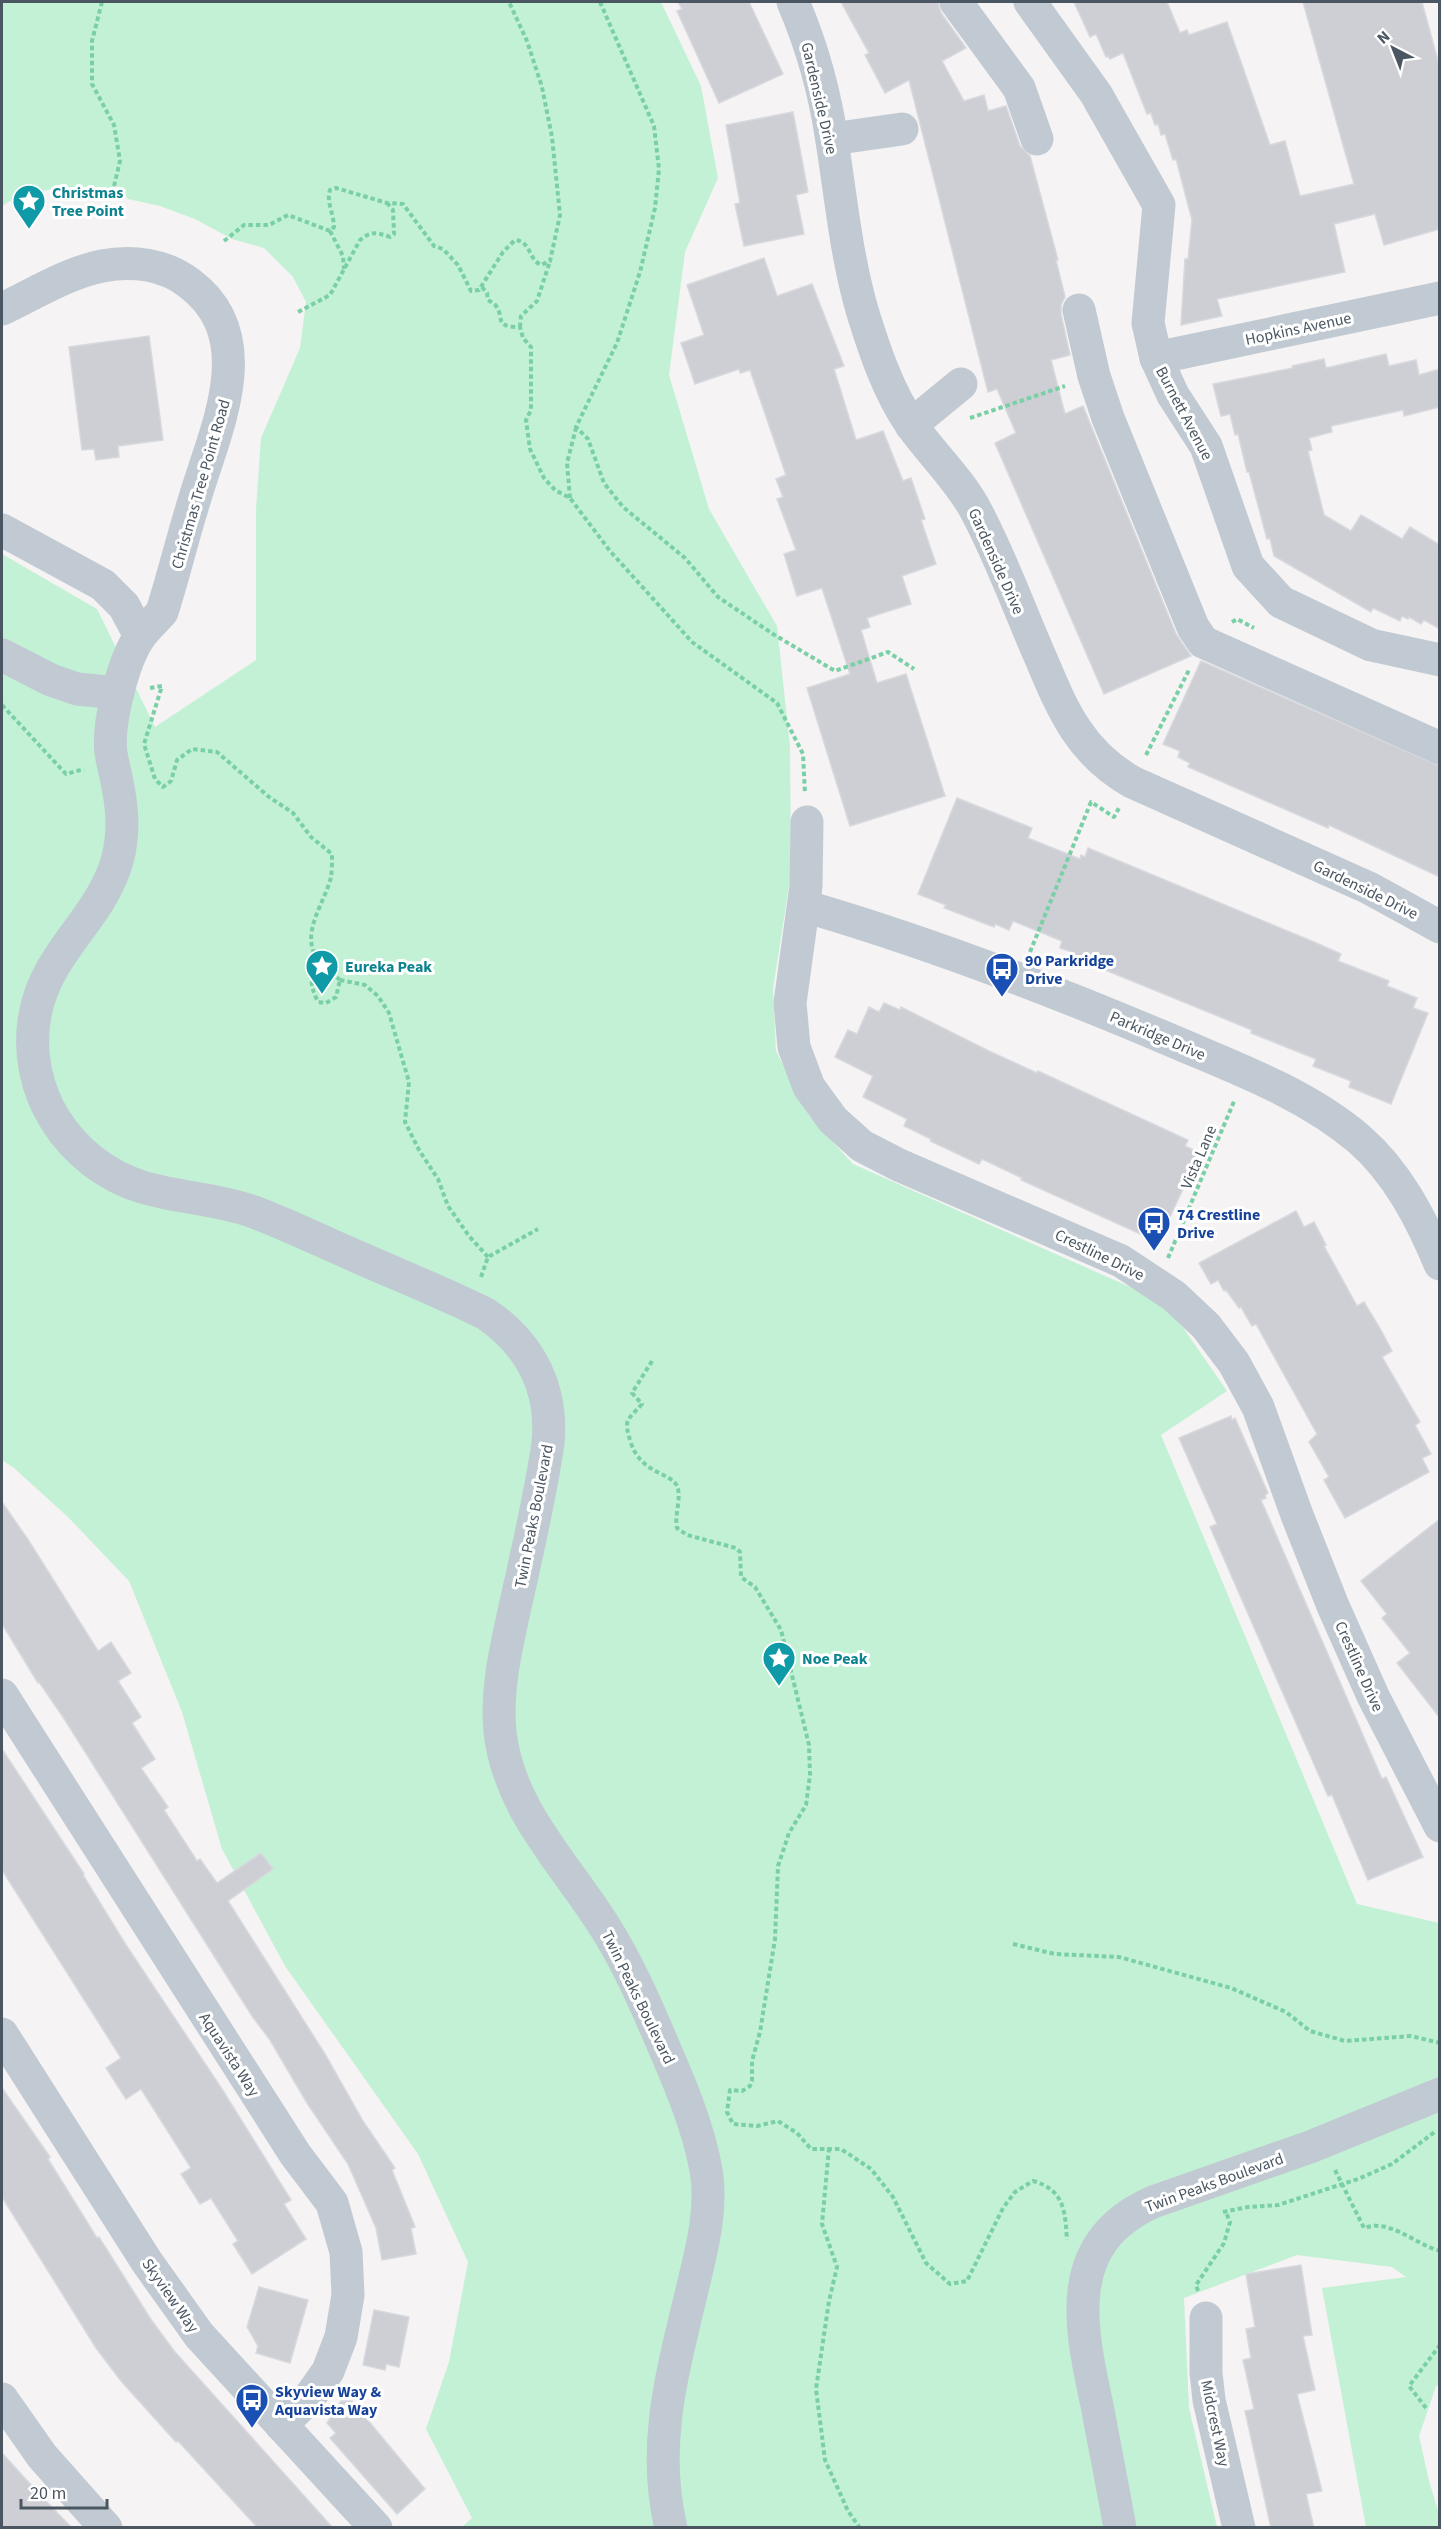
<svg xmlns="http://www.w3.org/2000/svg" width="1441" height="2529" font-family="'Source Sans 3',sans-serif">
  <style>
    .green { fill: #c3f1d5 }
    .building { fill: #cdcfd5; stroke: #d7d9de; stroke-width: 1.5 }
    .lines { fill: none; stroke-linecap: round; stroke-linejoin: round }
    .path { stroke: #7ad0a6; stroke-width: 4; stroke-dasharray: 4.5 3; stroke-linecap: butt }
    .minor { stroke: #c1cad2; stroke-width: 33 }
    .labels { text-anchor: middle; stroke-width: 6; stroke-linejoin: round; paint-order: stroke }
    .street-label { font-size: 16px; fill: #4a5661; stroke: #fff }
    .culture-label { font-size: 16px; font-weight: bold; fill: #0d838f; stroke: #fff; text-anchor: start }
    .transit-label { font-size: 16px; font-weight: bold; fill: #164399; stroke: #fff; text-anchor: start }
  </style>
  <rect width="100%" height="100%" fill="#f5f3f3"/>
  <path class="green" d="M2 2H661L701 86 718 178 685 252 669 375 709 509 777 626 790 747 791 873 773 989 776 1051 809 1116 853 1164 1166 1303 1227 1391 1161 1435 1357 1904 1439 1923 1440 2383 1436 2386 1419 2436 1429 2481 1439 2514V2527H1366L1322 2288 1406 2277 1392 2267 1297 2255 1184 2298 1189 2408 1217 2527H462L472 2518 426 2429 449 2362 468 2262 418 2154 285 1966 222 1849 182 1712 129 1581 69 1518 14 1468 2 1460V554L97 609 155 727 256 660V509L261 438 300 348 306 302 293 277 264 248 232 239 195 219 160 206 128 199 116 185 104 198C93 196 82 191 71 190 48 187 20 194 2 206Z"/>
  <g class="building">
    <path d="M678 2H749L783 74 719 103 677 11 682 9Z"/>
    <path d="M841 2H938L941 13 966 48 942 61 964 101 984 95 988 111 1006 106 1020 146 1030 156 1058 260H1056L1065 297 1061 305V314L1070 355 1051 360 1065 414 1083 406 1176 634 1191 656 1104 694 995 443 1016 433 997 389 988 392 909 80 885 93 865 55 869 53Z"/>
    <path d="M1074 2H1167L1180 33 1187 30 1189 35 1227 22 1270 145 1285 141 1300 196 1354 184 1303 2H1422L1440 68V229L1384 245 1375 214 1334 224 1345 272 1217 299 1222 316 1181 325 1185 259H1188L1192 220 1176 159 1173 160 1165 134 1161 135 1158 124 1155 125 1151 113 1147 114 1123 53 1110 59 1108 56 1106 57 1096 34 1090 37Z"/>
    <path d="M793 112 808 192 796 195 804 234 744 246 735 204 740 203 726 125Z"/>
    <path d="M764 258 777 296 812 284 844 366 834 369 856 440 883 431 903 481 911 478 925 519 921 520 936 564 902 576 911 604 867 618 870 627 861 630 877 683 906 674 945 796 850 826 807 688 850 674 822 588 797 596 784 554 796 550 777 499 783 497 776 479 786 475 750 370 740 373 739 369 695 384 681 343 704 335 687 285Z"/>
    <path d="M149 336 163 440 118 446 119 457 96 460 94 449 82 450 69 347Z"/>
    <path d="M1386 354 1389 366 1416 360 1419 375 1440 369V407L1404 416 1403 410 1331 426 1332 432 1309 438 1312 450 1308 451 1324 515 1351 531 1361 515 1402 539 1410 527 1440 545V629L1424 620 1421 624 1409 617 1408 619 1402 616 1400 621 1373 608 1371 612 1274 556 1270 538 1267 539 1249 472H1247L1238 434 1235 435 1230 414 1221 416 1213 384 1293 368 1292 366 1324 359 1326 368Z"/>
    <path d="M1201 661 1440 766V877L1329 825 1328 828 1188 767 1190 763 1178 757 1180 751 1163 744Z"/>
    <path d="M957 798 1032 828 1028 838 1080 859 1081 855 1085 857 1088 848 1314 942 1341 954 1338 961 1389 981 1387 986 1417 998 1413 1008 1428 1013 1391 1104 1349 1087 1351 1081 1313 1066 1316 1059 1251 1033 1252 1030 1071 956 1072 952 1060 948 1062 941 1013 921 1009 930 995 924 994 927 944 908 946 905 918 894Z"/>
    <path d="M884 1003 900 1010 901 1007 989 1051 1037 1073 1038 1071 1188 1140 1185 1146 1200 1153 1158 1242 1021 1180 1022 1178 982 1159 979 1164 930 1141 931 1139 904 1126 907 1119 863 1097 873 1076 835 1057 848 1030 857 1034 869 1007 879 1012Z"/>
    <path d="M1296 1211 1304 1227 1314 1222 1326 1245 1324 1246 1357 1306 1364 1302 1381 1330 1392 1351 1382 1357 1420 1422 1415 1425 1431 1454 1422 1458 1429 1472 1345 1518 1324 1480 1329 1477 1309 1442 1317 1434 1256 1324 1252 1326 1241 1307 1239 1308 1226 1290 1224 1291 1218 1280 1211 1284 1199 1263Z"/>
    <path d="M1231 1416 1232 1420 1235 1418 1268 1493 1265 1495 1266 1498 1261 1500 1382 1779 1386 1777 1423 1857 1368 1880 1332 1795 1328 1796 1210 1527 1217 1524 1179 1438Z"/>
    <path d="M2 1502 29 1541 98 1651 111 1642 131 1673 118 1681 141 1717 132 1723 155 1759 141 1768 168 1807 164 1810 197 1861 200 1859 217 1883 261 1853 273 1869 228 1901 325 2054 363 2121 395 2168 392 2170 415 2227 411 2228 416 2254 382 2260 376 2228 348 2164 307 2103 270 2040 252 2016 63 1717 39 1682 38 1683 2 1624Z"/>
    <path d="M1440 1519V1718L1397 1663 1410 1653 1382 1618 1387 1614 1361 1581Z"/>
    <path d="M2 1749 84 1874 83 1875 126 1945 222 2089 291 2200 284 2204 306 2239 252 2274 233 2244 238 2241 211 2198 200 2204 181 2174 191 2168 141 2089 126 2099 106 2068 121 2058 2 1870Z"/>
    <path d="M2 2088 50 2157 48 2159 97 2238 99 2237 152 2321 175 2352 333 2528H258L178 2441 176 2442 121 2381 96 2348 2 2197Z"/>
    <path d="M1301 2265 1312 2335 1303 2336 1315 2390 1297 2394 1322 2491 1306 2494 1314 2528H1271L1245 2411 1254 2409 1243 2360 1251 2358 1246 2329 1255 2327 1246 2274Z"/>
    <path d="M259 2287 308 2300 290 2363 256 2353 258 2346 247 2327Z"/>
    <path d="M374 2310 409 2317 399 2367 386 2364 385 2370 363 2365Z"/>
    <path d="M341 2401H352L425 2489 397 2514 330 2438 336 2433 327 2423Z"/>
    <path d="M2 2453 43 2498 72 2528H2Z"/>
  </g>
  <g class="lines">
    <g class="path">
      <path d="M102 2 92 41V84L114 125 120 161 110 203"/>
      <path d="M600 2 654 126 659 169 655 208 640 272 617 343 576 427 588 439 604 483 623 507 685 558 718 597 773 634 835 671 888 652 914 669"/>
      <path d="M330 231 343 256 344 269"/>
      <path d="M224 241 244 225H269L288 215 330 231 334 227C334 215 326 201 330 190L336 188 387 203 403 204 434 246 443 249 458 265 471 291 479 290 503 252 515 240C531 241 528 259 541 265L550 261 560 215 552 137 542 87 527 41 509 2"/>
      <path d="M482 287 487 293 488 300C491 302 494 303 496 306 505 318 493 327 520 327L523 338 531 347V410L526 420 530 449 544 478 555 490 570 498 610 551 692 642 777 703 803 754 805 794"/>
      <path d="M298 312 330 295 360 240C371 231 376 232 390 237L394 234 393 210 388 204"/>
      <path d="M520 327 521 316 537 301 550 261"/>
      <path d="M970 418 1065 386"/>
      <path d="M570 498 567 463 576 428"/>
      <path d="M1232 622 1237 619 1254 628"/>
      <path d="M150 688 162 686 144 744 155 779 163 787 171 781 177 760 192 749 217 752 269 797 293 813 311 837 332 854C332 861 332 870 331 877 325 903 298 935 319 961 325 968 333 974 340 980"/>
      <path d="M2 705 66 774 84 769"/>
      <path d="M1146 755 1190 668"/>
      <path d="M1030 952 1091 802 1114 817 1119 808"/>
      <path d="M318 960C309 977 310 985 318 1002L326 1003 336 997 340 980"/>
      <path d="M340 980 365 985 378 996 389 1013 409 1082 405 1122 419 1150 438 1179 448 1206 469 1236 488 1257"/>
      <path d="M1168 1258 1235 1099"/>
      <path d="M481 1277 488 1257 538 1229"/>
      <path d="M652 1361 632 1393 642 1404C627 1421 623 1419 631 1443 641 1474 672 1473 677 1486 682 1498 674 1515 677 1528L687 1535 736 1548 740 1552 741 1577 755 1587 781 1630 809 1745 810 1775 806 1805 789 1833 778 1866 775 1939 760 2032 752 2061V2081L750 2086 742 2091 730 2090 727 2112 733 2124 757 2126 778 2121 797 2133 811 2149H841L871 2169 893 2197 926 2263 950 2284 967 2281 1003 2208 1015 2192 1033 2181C1065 2190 1065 2212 1067 2240"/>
      <path d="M1013 1944 1055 1954 1119 1957 1231 1988 1286 2012 1310 2031 1345 2041 1411 2036 1440 2043"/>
      <path d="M829 2148 822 2224 837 2267 829 2301 816 2389 825 2460 848 2511 860 2528"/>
      <path d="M1335 2170 1364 2228C1390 2218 1416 2245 1440 2251"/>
      <path d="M1223 2212 1248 2207 1278 2205 1358 2179 1392 2164 1436 2131"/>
      <path d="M1198 2291 1196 2285 1224 2243 1230 2222 1225 2210"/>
      <path d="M1426 2408 1409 2386 1440 2345"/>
    </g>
    <g class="minor">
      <path d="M793 2C812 46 825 93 832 141 841 198 846 254 862 310 874 349 888 392 912 426 932 454 958 478 975 509 1000 555 1018 606 1039 654 1062 708 1078 751 1132 782L1369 888 1440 927"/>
      <path d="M956 2 1019 88 1037 139"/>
      <path d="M1030 2 1096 94 1159 205 1148 323 1156 358 1173 395 1206 446 1248 566 1281 602 1371 645 1440 660"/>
      <path d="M832 139 902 129"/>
      <path d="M2 309C34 294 67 273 102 266 132 260 164 264 189 283 262 337 215 430 195 498 183 536 174 574 162 612 155 620 147 627 141 635 123 659 105 730 112 759 120 793 127 826 117 861 100 920 46 952 35 1015 21 1091 69 1164 142 1187 179 1198 218 1199 254 1212 289 1225 323 1242 358 1257 401 1276 444 1293 486 1314 531 1345 553 1389 548 1443 540 1498 527 1553 515 1607 506 1648 496 1689 500 1732 509 1812 568 1866 608 1932 629 1966 645 2003 661 2040 679 2082 698 2125 706 2170 713 2210 701 2252 692 2290 673 2371 651 2444 671 2528"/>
      <path d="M1079 310 1094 376 1108 418 1193 627 1203 642 1440 748"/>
      <path d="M1156 358 1440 298"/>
      <path d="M911 425 961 384"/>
      <path d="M2 530 103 585 124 606 140 636"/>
      <path d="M2 655 51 680 77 689 118 693"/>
      <path d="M807 822 806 886 790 1003 794 1047 809 1087 833 1120 862 1146 899 1165 1121 1261 1174 1296 1206 1326 1234 1363 1258 1407 1297 1515 1333 1606 1373 1696 1440 1826"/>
      <path d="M804 906C931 943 1053 990 1175 1042 1238 1069 1306 1094 1359 1139 1397 1172 1421 1218 1440 1264"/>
      <path d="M2 1695 295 2154 332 2203 346 2252 348 2295 341 2337 328 2371 309 2398 281 2425"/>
      <path d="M2 2034 147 2262 199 2335 376 2528"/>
      <path d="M1206 2318V2373L1209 2400 1239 2528"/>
      <path d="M2 2399 42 2456 106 2528"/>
      <path d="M1120 2528C1113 2488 1105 2449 1098 2410 1081 2330 1059 2244 1153 2202L1310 2147 1440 2094"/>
    </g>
  </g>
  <defs>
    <g id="sight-pin" transform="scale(1.725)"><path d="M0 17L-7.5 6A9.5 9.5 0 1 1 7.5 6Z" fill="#0f9aa8" stroke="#fff"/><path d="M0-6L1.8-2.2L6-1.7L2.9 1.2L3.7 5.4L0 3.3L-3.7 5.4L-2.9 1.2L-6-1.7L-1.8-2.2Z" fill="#fff"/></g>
    <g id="bus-pin" transform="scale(1.725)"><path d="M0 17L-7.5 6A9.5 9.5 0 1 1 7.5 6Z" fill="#1a4fb4" stroke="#fff"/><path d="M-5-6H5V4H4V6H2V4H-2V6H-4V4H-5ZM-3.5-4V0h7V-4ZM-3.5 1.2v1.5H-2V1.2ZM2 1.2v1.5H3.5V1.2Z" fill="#fff"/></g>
  </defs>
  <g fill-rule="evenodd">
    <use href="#sight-pin" x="29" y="201"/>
    <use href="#sight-pin" x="322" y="966"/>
    <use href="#bus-pin" x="1002" y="969"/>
    <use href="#bus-pin" x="1154" y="1223"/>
    <use href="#sight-pin" x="779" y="1658"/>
    <use href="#bus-pin" x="252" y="2400"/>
  </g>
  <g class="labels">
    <g class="street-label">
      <text transform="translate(820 98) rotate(77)" y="6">Gardenside Drive</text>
      <text transform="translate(1298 328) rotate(-12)" y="6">Hopkins Avenue</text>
      <text transform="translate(1185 413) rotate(62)" y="6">Burnett Avenue</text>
      <text transform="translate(200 484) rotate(-74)" y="6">Christmas Tree Point Road</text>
      <text transform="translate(997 561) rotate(66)" y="6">Gardenside Drive</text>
      <text transform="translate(1366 889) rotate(26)" y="6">Gardenside Drive</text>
      <text transform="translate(1158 1035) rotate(23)" y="6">Parkridge Drive</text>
      <text transform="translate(1198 1157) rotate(-67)" y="6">Vista Lane</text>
      <text transform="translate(1100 1254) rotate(26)" y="6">Crestline Drive</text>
      <text transform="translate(533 1516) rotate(-79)" y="6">Twin Peaks Boulevard</text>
      <text transform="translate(1360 1666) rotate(66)" y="6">Crestline Drive</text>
      <text transform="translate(639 1997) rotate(64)" y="6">Twin Peaks Boulevard</text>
      <text transform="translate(230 2054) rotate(57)" y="6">Aquavista Way</text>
      <text transform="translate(1214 2182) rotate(-20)" y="6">Twin Peaks Boulevard</text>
      <text transform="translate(171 2295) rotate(55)" y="6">Skyview Way</text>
      <text transform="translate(1216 2423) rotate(78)" y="6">Midcrest Way</text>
    </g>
    <g class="culture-label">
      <text x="52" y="198">Christmas<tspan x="52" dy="18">Tree Point</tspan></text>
      <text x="345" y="972">Eureka Peak</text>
      <text x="802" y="1664">Noe Peak</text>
    </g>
    <g class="transit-label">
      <text x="1025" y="966">90 Parkridge<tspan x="1025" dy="18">Drive</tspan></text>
      <text x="1177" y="1220">74 Crestline<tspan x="1177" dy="18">Drive</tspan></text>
      <text x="275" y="2397">Skyview Way &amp;<tspan x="275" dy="18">Aquavista Way</tspan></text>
    </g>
  </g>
  <rect width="1441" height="2529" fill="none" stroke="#4a5661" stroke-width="6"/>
  <g transform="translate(1393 48) rotate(318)" stroke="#ffffff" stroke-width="4.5" paint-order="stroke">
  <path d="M0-4.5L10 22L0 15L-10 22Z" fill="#4a5661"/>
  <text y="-9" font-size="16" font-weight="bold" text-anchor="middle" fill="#4a5661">N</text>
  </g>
  <path d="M21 2499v9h86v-9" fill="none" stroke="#4a5661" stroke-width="3"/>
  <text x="30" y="2499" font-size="18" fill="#4a5661" stroke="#ffffff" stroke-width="4.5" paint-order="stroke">20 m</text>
</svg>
